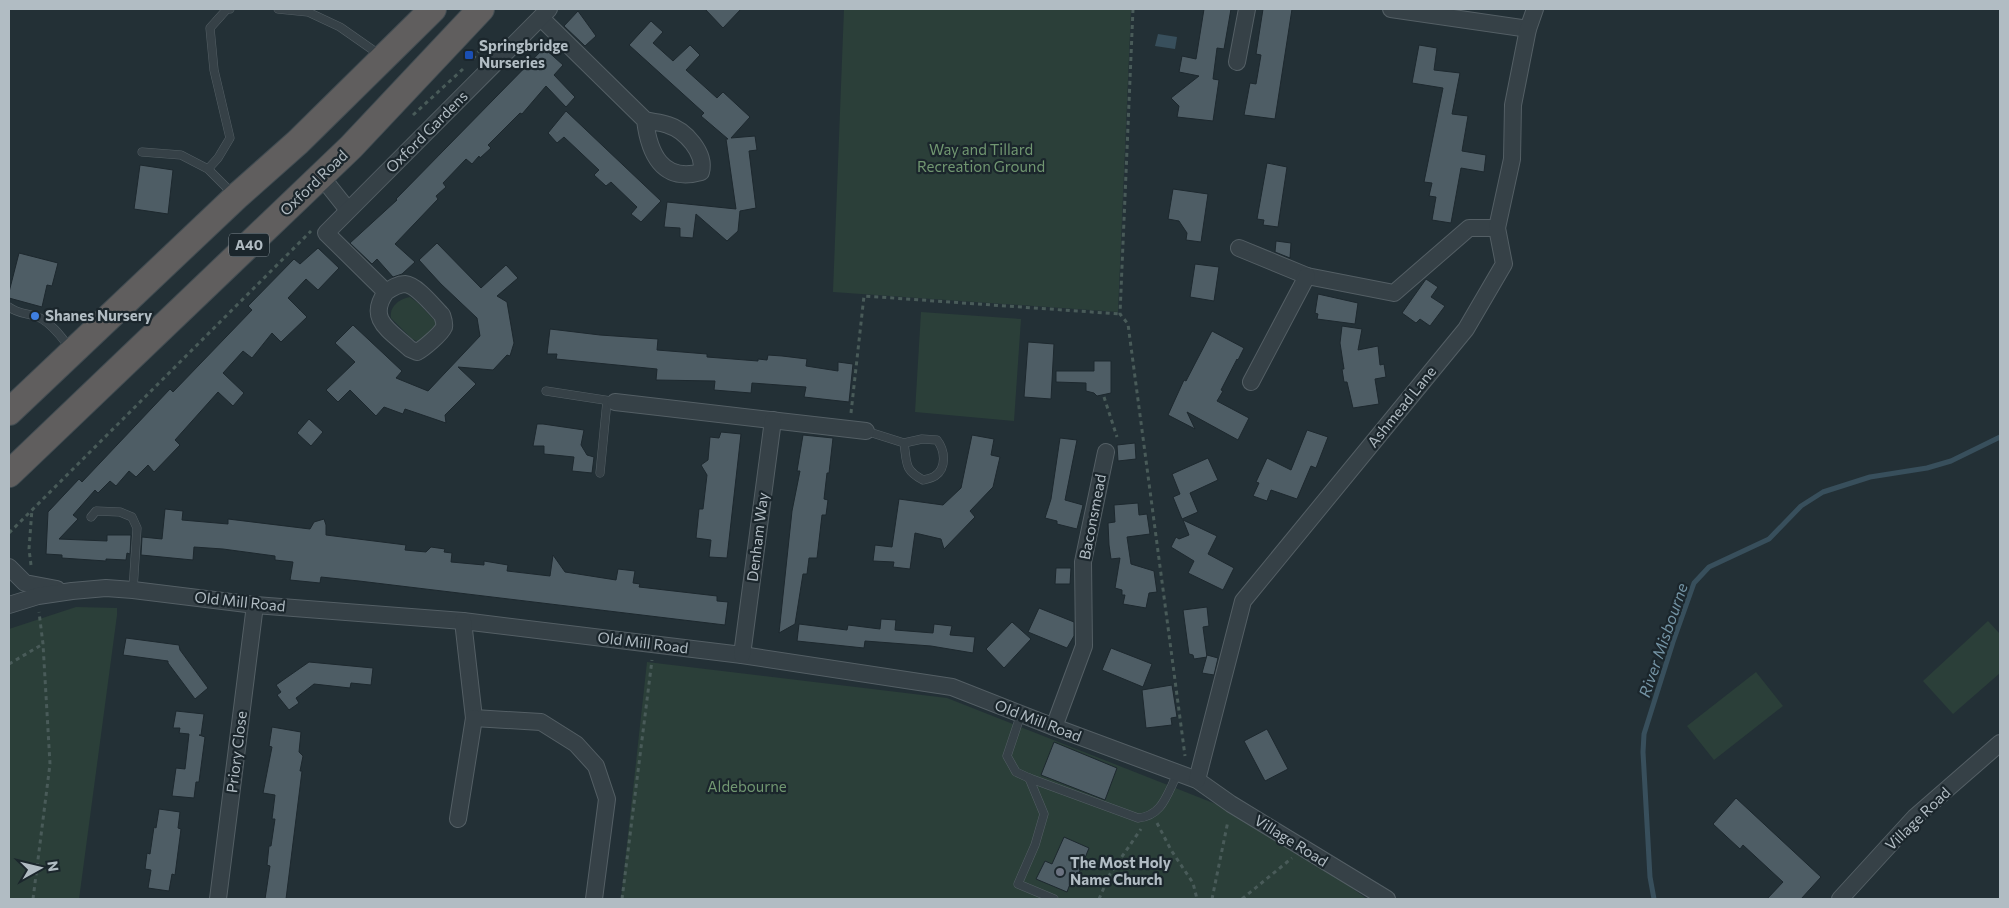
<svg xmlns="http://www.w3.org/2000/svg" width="2009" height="908" font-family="Commissioner,sans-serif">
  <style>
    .green { fill: #2b3f39 }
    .water { fill: #384f5c }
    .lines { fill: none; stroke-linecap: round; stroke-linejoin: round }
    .stream { stroke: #384f5c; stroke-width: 5 }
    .building { fill: #4e5d65; stroke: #1d282e }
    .service-casing { stroke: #545f65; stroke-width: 9 }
    .minor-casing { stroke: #545f65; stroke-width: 18 }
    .trunk-casing { stroke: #414c52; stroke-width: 28 }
    .path { stroke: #495b59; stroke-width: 3; stroke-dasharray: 4 4; stroke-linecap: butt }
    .service { stroke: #364147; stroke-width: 8 }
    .minor { stroke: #364147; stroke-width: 16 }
    .trunk { stroke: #605e5e; stroke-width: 26 }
    .transit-dot { fill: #1a4fb4; stroke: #1b262c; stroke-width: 2 }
    .shop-dot { fill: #3f7fe0; stroke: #1b262c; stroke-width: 2 }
    .worship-dot { fill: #6b7280; stroke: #1b262c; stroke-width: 2 }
    .labels { text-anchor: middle; stroke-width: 4.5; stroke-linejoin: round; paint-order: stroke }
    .shield { fill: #1b262c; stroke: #848f96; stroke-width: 1 }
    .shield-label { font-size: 14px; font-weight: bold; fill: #b1bcc3 }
    .poi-label { font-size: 15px; font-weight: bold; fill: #b1bcc3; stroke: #1b262c; text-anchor: start }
    .street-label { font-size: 15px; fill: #b1bcc3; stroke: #1b262c }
    .park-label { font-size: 15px; fill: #719771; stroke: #1b262c }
    .water-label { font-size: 16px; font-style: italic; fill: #7494a5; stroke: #1b262c }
  </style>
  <rect width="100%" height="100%" fill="#233036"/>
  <g class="green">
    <path d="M844 9H1131L1118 312 833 292Z"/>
    <path d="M410 297 418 303 436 322V328L419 342 412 339 391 318C389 307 399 299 410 297Z"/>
    <path d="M921 312 1021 319 1014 421 915 412Z"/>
    <path d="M76 607 117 608V615L79 899H9V629Z"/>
    <path d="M1988 621 2000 634V673L1953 714 1923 681Z"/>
    <path d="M647 662 947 698 1259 821 1367 899H621Z"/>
    <path d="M1756 672 1783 706 1714 760 1687 726Z"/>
  </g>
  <path class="water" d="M1158 34 1177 37 1175 49 1155 46Z"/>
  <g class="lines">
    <path class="stream" d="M1654 899 1650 877 1643 752 1644 734 1673 642 1694 583 1709 567 1769 539 1801 506 1823 492 1870 477 1927 468 1951 461 2000 437"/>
  </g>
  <g class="building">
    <path d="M705 9H741L723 28Z"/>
    <path d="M1204 9H1231L1224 49 1217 48 1213 79 1219 80 1213 121 1177 117 1179 106 1171 98 1199 76 1179 72 1182 56 1196 59Z"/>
    <path d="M1263 9H1292L1275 119 1244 115 1250 83 1256 84 1261 55 1256 54Z"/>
    <path d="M578 11 596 36 585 46 564 26Z"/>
    <path d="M651 21 663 32 653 43 673 61 690 45 700 55 686 70 717 98 723 92 750 117 731 138 755 136 757 150 749 151 756 208 740 211 738 231 727 241 696 214 693 238 680 237V228L664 227 667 202 736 209 726 139H728L701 116 704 113 629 45Z"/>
    <path d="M1419 45 1437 48 1434 70 1460 73 1452 114 1468 116 1462 151 1486 155 1484 172 1461 168 1451 223 1432 220 1436 197 1429 196 1432 183 1424 182 1443 88 1412 83Z"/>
    <path d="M544 48 563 65 554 75 575 97 566 107 546 86 522 114 520 113 488 145 491 148 480 158 479 156 472 164 466 159 443 183 446 187 436 196 438 199 395 244 415 262 402 274 393 277 377 259 372 264 350 243 397 200 396 199Z"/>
    <path d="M566 111 661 201 641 222 631 214 637 207 611 182 606 186 594 175 599 170 564 137 557 143 548 133Z"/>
    <path d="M1267 163 1287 167 1278 227 1263 225 1264 220 1257 219Z"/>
    <path d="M140 165 173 170 168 214 134 209Z"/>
    <path d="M1173 189 1208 194 1201 242 1186 240 1187 233 1179 221 1168 219Z"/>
    <path d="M1276 241 1291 243 1290 258 1275 252Z"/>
    <path d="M437 243 481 288 506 265 518 278 497 296 507 302 514 343 510 356 507 355 493 370 458 367 476 384 445 415 446 423 405 409 403 414 384 407 376 416 350 390 338 402 326 390 355 362 335 343 353 325 402 371 396 378 428 391 480 336 477 318 441 284 419 260Z"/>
    <path d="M318 248 339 268 318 290 306 279 288 298 307 317 281 342 272 333 252 358 243 351 223 373 244 393 233 406 218 392 175 440 180 445 154 472 148 465 136 477 129 471 116 486 110 481 98 493 95 490 73 515 78 519 59 539 107 541V535H131L130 554 127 553 126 560 106 559V561L62 558V555L46 554 48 512 79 479 82 482 170 389 173 392 252 310 248 306 294 259 300 264Z"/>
    <path d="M19 253 58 263 52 286 47 285 42 307 9 298V292Z"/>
    <path d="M1195 264 1219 267 1214 301 1190 297Z"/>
    <path d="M1426 279 1438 287 1431 297 1445 306 1430 326 1420 319 1416 323 1402 313Z"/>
    <path d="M1318 294 1358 303 1355 324 1317 319 1318 314 1315 313Z"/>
    <path d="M1342 326 1362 329 1358 350 1378 346 1380 365 1384 364 1386 377 1375 379 1379 404 1353 408 1347 382H1344L1342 369H1344L1340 343Z"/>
    <path d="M550 329 600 335 658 339 657 350 707 354V357L758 361V359L767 360 768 355 782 356 807 359 806 366 838 371V362L853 364 849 402 804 397 806 387 752 383 751 393 714 390 715 381 656 380 657 369 556 359 557 354H547Z"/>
    <path d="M1212 331 1244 348 1238 360 1237 359 1221 390 1223 391 1217 401 1249 418 1238 440 1187 412 1195 429 1168 415 1184 380 1186 381Z"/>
    <path d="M1028 342 1054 344 1051 399 1024 397Z"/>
    <path d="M1094 361H1111V393L1097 396 1094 393 1086 391V383L1056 382V371H1094Z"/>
    <path d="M309 419 323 432 311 446 297 433Z"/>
    <path d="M537 424H543L584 430 581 445 587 455 594 457 592 473 572 471 574 457 544 454V446H533Z"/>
    <path d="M1307 430 1328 437 1316 468 1311 466 1297 499 1271 490 1267 501 1253 496 1259 483 1256 482 1267 458 1291 470Z"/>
    <path d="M721 432 741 434 727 558 709 557 711 540 696 538 699 509H703L707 475 701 465 708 460 710 437 719 438Z"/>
    <path d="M803 435 833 438 829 473H827L824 499 828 500 826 515H822L817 558H809L807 574H803L795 624 779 633 792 511 800 471H797Z"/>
    <path d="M972 435 994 439 991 455 1000 457 993 487 970 511 975 517 944 549 941 539 915 533 910 569 893 567 894 562 873 561 875 545 892 547 899 499 943 505 961 488Z"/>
    <path d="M1060 438 1077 440 1065 500 1083 505 1077 529 1057 524V521L1045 518 1051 499Z"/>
    <path d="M1135 443 1136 459 1118 461 1117 445Z"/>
    <path d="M1208 458 1218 480 1190 493 1198 512 1182 519 1173 497 1180 494 1172 474Z"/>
    <path d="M1138 503 1139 515 1147 514 1150 534 1127 537 1131 564 1154 571 1157 592 1149 593 1146 608 1123 604 1125 595H1122V590L1115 588 1120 558 1111 559 1109 545 1108 523 1115 522 1114 505Z"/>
    <path d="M165 509 183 511 182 520 228 524V519L310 529 314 522 324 519 326 525V535L406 545 405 550 426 552 431 547 445 549 444 552 452 553 451 562 484 565V561L508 565 507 571 550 576 553 555 565 572 616 580 618 569 635 571 633 583 640 584 639 587 717 596V601L728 602 725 625 359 581 321 577 320 583 290 580 293 562 275 560V556L223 549 194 547 193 560 141 555 142 537 162 539Z"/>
    <path d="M1183 520 1217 536 1208 554 1234 568 1223 590 1188 573 1194 561 1171 547 1176 537 1179 539 1189 535Z"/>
    <path d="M1056 568H1071L1070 584H1055Z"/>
    <path d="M1207 607 1209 626 1203 627 1207 657 1194 659 1193 655 1189 654 1183 610Z"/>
    <path d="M1039 608 1074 622V636L1067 648 1028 632Z"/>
    <path d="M881 619 896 620 895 630 933 633 934 624 952 626 950 635 975 637 973 653 931 646 865 641 864 648 797 641 799 624 847 630 848 625 880 629Z"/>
    <path d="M1012 622 1031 639 1004 668 986 649Z"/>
    <path d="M126 638 179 645 180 650 208 688 195 699 168 663V661L123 655Z"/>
    <path d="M1111 648 1152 664 1143 687 1102 670Z"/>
    <path d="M1207 655 1218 658 1214 675 1202 673Z"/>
    <path d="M309 662 373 668 371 685 351 683 350 688 314 684 296 698 299 703 289 710 277 695 281 692 276 685Z"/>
    <path d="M1172 685 1177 717 1171 718 1172 725 1146 728 1142 690Z"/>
    <path d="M176 711 204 714 201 735H199L205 737 199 782H196L194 798 172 796 176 768 185 769 189 734 179 733 180 728H173Z"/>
    <path d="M272 727 301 732 299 752 303 756 300 771H302L286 899H265L270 866 267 865 269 846H271L275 819H272L275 795 263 793 272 747 269 746Z"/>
    <path d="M1267 729 1288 769 1265 781 1244 741Z"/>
    <path d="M1054 742 1117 768 1105 800 1041 775Z"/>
    <path d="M1736 798 1821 877 1801 899H1767L1783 882 1743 845 1740 849 1713 824Z"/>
    <path d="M159 809 180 812 178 828 181 829 175 875 172 874 169 891 148 888 151 870 145 869 147 853 150 854 154 827 156 828Z"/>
    <path d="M1064 837 1089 848 1074 885 1070 884 1067 892 1036 879 1045 861 1052 864Z"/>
  </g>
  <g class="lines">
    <g class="service-casing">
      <g id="service">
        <path d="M278 9 308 12 340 27 380 55"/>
        <path d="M142 152 181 155 208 169 233 194"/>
        <path d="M208 169 218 158 230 138 214 70 210 28 227 9H230"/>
        <path d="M9 307C19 315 32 313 42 319 54 326 62 338 70 348"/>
        <path d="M546 391 611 401"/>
        <path d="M866 431 904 443C907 463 904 470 923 480 927 479 932 478 935 476 947 468 945 450 937 440L922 439 904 443"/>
        <path d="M600 473 607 401"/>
        <path d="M91 517 96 511 120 512 132 517 137 528 133 590"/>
        <path d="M1021 714 1007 756 1016 772 1029 778 1138 818C1163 816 1167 793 1178 773"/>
        <path d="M1029 778 1044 814 1035 845 1018 884 1054 899"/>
      </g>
    </g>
    <g class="minor-casing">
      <g id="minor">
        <path d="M1391 9 1528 29"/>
        <path d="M541 18 645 120C649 153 662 183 701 172 706 153 685 130 668 125 661 122 652 122 645 120"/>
        <path d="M1237 62 1247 9"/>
        <path d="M321 176 348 210"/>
        <path d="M1239 248 1307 276 1394 293 1469 228H1497"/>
        <path d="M386 292C392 288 398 284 405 284 417 285 434 307 442 315 443 318 445 323 444 327 441 334 423 349 417 352L410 349C391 331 366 320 386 292L326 233 549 9"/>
        <path d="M1251 382 1307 276"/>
        <path d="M615 402 866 431"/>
        <path d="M9 567 25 583 57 589"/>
        <path d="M9 605 38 596 72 591 106 588 133 590 255 605 463 621 742 655 952 687 1054 727 1197 780 1231 804 1387 899"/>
        <path d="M463 621 474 718 541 722 576 744 596 766 607 799 594 899"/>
        <path d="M742 655 773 420"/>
        <path d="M1054 727 1084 646 1083 562 1106 452"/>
        <path d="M1197 780 1243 601 1466 329 1504 264 1497 228 1512 159 1513 105 1528 29 1535 9"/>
        <path d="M458 819 474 718"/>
        <path d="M218 899 255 605"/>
        <path d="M1840 899 1915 817 2000 743"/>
      </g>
    </g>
    <g class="trunk-casing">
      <g id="trunk">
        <path d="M9 412 236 197 298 142 433 9"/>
        <path d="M9 474 351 147 481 9"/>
      </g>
    </g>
    <g class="path">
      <path d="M1133 9 1120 314 1128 324 1185 756"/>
      <path d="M473 59 482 47 487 49"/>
      <path d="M413 115 463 69"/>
      <path d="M1104 397 1117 437"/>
      <path d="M851 413 864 296 1120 314"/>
      <path d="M9 533 311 231"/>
      <path d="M31 565 29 549 32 509"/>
      <path d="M9 664 43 644"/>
      <path d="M1157 823 1171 850 1193 883 1197 899"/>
      <path d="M33 899 50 764 43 644 39 612"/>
      <path d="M622 899 652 660"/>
      <path d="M1099 899 1110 874 1141 829"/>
      <path d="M1212 899 1228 821"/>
      <path d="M1242 899 1292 858"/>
    </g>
    <use href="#service" class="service"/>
    <use href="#minor" class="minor"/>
    <use href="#trunk" class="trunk"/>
  </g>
  <rect class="transit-dot" x="464" y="50" width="10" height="10" rx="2.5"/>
  <circle class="shop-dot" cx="35" cy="316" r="5"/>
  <circle class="worship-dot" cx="1060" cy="872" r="5"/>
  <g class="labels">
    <rect class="shield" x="229" y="233.5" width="40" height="23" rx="4"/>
    <g class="shield-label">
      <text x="249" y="250">A40</text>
    </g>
    <g class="poi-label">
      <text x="479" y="51">Springbridge<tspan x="479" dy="17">Nurseries</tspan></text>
      <text x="45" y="321">Shanes Nursery</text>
      <text x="1070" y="868">The Most Holy<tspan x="1070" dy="17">Name Church</tspan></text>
    </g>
    <g class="street-label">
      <text transform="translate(427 132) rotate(-45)" y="5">Oxford Gardens</text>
      <text transform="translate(314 183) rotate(-44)" y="5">Oxford Road</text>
      <text transform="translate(1402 407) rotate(-51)" y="5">Ashmead Lane</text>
      <text transform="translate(1093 517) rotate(-79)" y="5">Baconsmead</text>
      <text transform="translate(758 537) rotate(-83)" y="5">Denham Way</text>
      <text transform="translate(240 602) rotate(6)" y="5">Old Mill Road</text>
      <text transform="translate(643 643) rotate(7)" y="5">Old Mill Road</text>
      <text transform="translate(1038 721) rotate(21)" y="5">Old Mill Road</text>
      <text transform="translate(237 752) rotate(-83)" y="5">Priory Close</text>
      <text transform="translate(1918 819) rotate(-44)" y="5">Village Road</text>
      <text transform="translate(1291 841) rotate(32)" y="5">Village Road</text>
    </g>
    <g class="park-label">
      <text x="981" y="155">Way and Tillard<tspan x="981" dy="17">Recreation Ground</tspan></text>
      <text x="747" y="792">Aldebourne</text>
    </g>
    <g class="water-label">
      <text transform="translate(1663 640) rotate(-71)" y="6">River Misbourne</text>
    </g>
  </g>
  <rect width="2009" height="908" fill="none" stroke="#b1bcc3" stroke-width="20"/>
  <g transform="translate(40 868) rotate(82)" stroke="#1b262c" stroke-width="4" paint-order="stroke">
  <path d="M0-4L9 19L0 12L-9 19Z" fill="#b1bcc3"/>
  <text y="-8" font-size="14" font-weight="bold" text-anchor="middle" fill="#b1bcc3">N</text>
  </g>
</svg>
